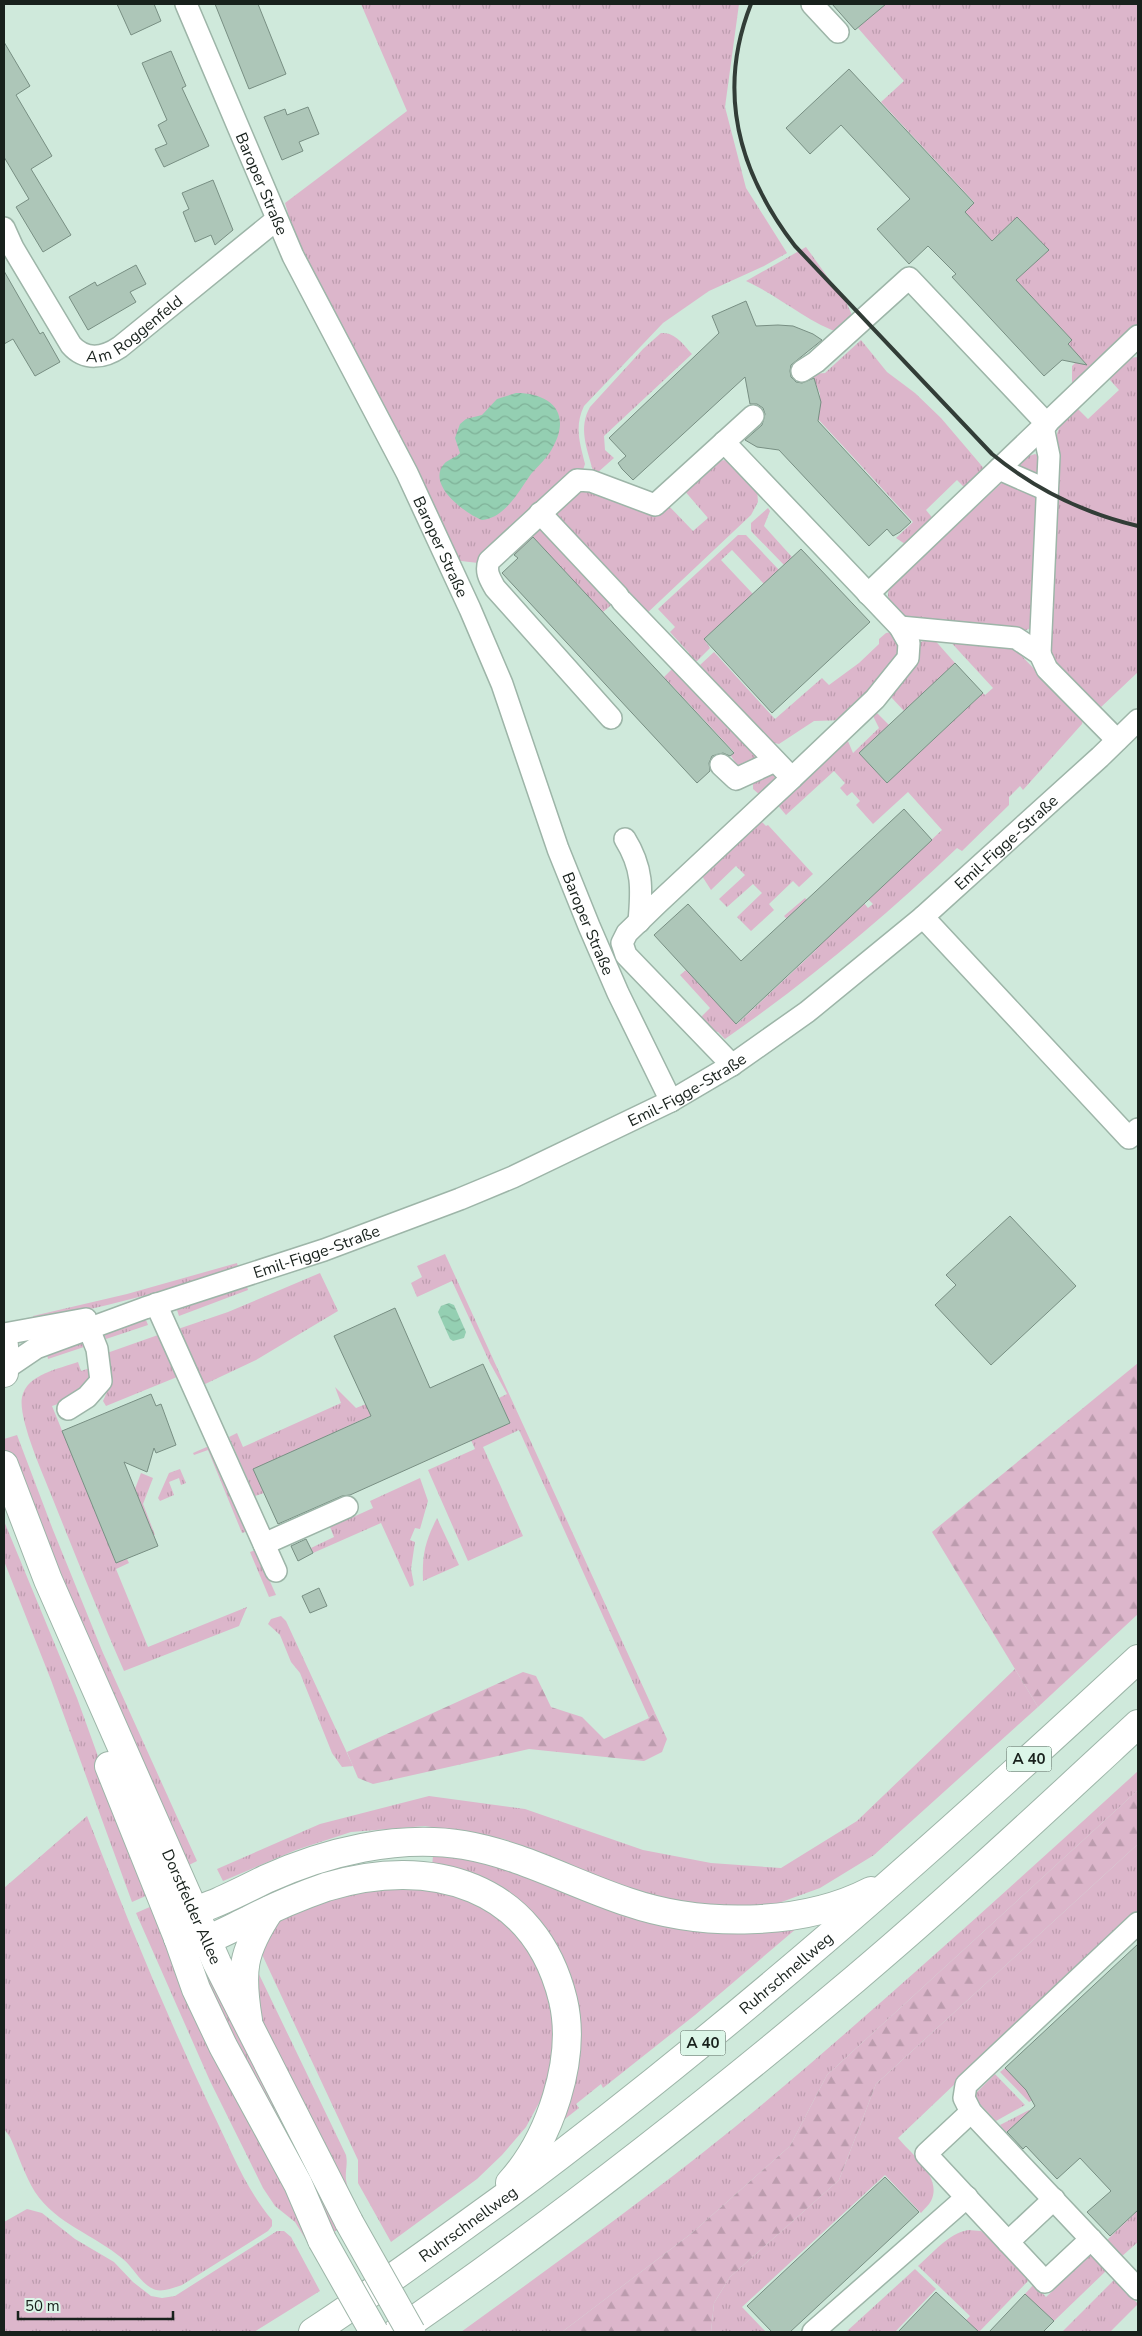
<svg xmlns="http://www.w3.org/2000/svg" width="1142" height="2336" font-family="'Nunito Sans',sans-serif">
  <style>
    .grass { fill: url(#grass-tufts) }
    .forest { fill: url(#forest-firs) }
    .water { fill: url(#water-waves) }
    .building { fill: #adc6b8; stroke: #788f83 }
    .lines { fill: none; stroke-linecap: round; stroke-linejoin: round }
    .minor-casing { stroke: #9db5a8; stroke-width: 24 }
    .major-casing { stroke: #9db5a8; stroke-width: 30 }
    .highway-casing { stroke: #9db5a8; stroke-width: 30 }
    .minor { stroke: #fff; stroke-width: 21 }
    .major { stroke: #fff; stroke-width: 28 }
    .highway { stroke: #fff; stroke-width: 28 }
    .rail { stroke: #323d37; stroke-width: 4 }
    .major-bridge-casing { stroke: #9db5a8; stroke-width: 30; stroke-linecap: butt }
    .major-bridge { stroke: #fff; stroke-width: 28 }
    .labels { text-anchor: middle; stroke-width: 4.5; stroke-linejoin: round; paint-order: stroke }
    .shield { fill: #dcf6e8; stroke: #536159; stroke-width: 1 }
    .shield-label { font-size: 15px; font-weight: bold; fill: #18211c }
    .street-label { font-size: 16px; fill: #18211c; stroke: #dcf6e8 }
  </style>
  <defs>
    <pattern id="grass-tufts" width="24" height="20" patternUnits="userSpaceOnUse" patternTransform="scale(1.25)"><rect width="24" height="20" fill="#dcb6cb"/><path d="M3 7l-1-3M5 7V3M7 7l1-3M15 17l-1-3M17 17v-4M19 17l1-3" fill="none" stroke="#bc9cae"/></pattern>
    <pattern id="forest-firs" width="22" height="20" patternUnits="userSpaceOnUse" patternTransform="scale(1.25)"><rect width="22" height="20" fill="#dcb6cb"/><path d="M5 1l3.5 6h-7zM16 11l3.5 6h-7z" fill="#bc9cae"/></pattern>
    <pattern id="water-waves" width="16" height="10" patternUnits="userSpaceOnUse" patternTransform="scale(1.25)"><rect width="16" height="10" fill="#94cfb2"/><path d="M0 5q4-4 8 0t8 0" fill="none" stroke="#7fb198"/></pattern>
  </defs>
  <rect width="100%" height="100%" fill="#cfe9db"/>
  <g class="grass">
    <path d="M361 4H739L725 107 746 188 787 253 764 266 709 291 663 323 584 406C574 427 580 443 585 464L583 470 566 474 557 485 478 563 453 560 300 255 285 203 407 111Z"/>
    <path d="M884 4H1138V327L1072 388V366L1079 359 1068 344 1072 340 1016 280 1048 249 1018 219 1016 218 984 248V232L972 219 961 216 974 202 881 102 904 81 858 28Z"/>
    <path d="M806 247 847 304 853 317 842 334C807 322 779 296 746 281Z"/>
    <path d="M661 333C675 332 683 344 692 354L604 436 605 450 614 458 597 473 593 471C587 448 578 428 590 407L643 349Z"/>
    <path d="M861 340 887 372 915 393 941 418 987 472 967 490 957 480 926 510 935 521 905 544 896 538 913 522 818 419 820 394 812 374 825 373Z"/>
    <path d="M1138 357V672L1099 709 1053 658 1048 650 1057 434 1061 421 1074 409H1078L1088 419 1119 390 1110 380 1111 374 1128 358Z"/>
    <path d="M1035 454 1039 456 1041 479 1017 468 1029 456Z"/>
    <path d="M727 460 757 489 758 502 751 515 644 616 557 517 556 508 576 487 667 504 693 531 708 518 683 489 713 461Z"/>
    <path d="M1005 480 1041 499 1031 628 1024 631 912 619C896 613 883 604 890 585Z"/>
    <path d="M768 508 770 511 764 526 792 557 784 565 751 531V523Z"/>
    <path d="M536 528 544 529 616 601 603 612 534 538 516 554 512 551Z"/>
    <path d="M738 535H746L779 570 764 584 732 550 721 560 753 594 704 639 710 648 697 661H689L684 658 689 653 670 632 675 627 658 609Z"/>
    <path d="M892 632 899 643 900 655 845 720 814 721 779 744 770 742 700 665 714 652 775 719 822 678 829 685 859 663 879 644V639L886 633Z"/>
    <path d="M932 637 955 663 904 711 891 697 890 692 921 642Z"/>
    <path d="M947 638 1015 649 1083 720 1082 724 1023 790 1020 786 1009 797V805L962 851 957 848C885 917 807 982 725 1039L718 1032 712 1031 700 1018 710 1008 680 975 686 970 737 1024 816 950 784 916 805 898 835 930 864 903 868 908 873 904 868 899 942 830 908 792 873 824 856 805 860 801 852 792 847 796 840 788 845 783 834 771 786 815 776 803 845 734 853 753 879 728 870 710 872 708 889 725 859 753 887 783 983 693 985 695 993 688Z"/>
    <path d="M676 665 757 753 758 760 739 768 731 756 734 752 664 677Z"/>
    <path d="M772 774 780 775 760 795 753 789V782Z"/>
    <path d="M761 821 766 826 768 825 813 874 799 887 793 881 769 904 774 910 751 931 737 917 762 893 753 884 727 907 719 899 745 875 736 866 711 890 702 876Z"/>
    <path d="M445 1254 655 1713 649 1718 519 1430 483 1447 523 1536 468 1561 428 1470 475 1449 471 1440 510 1423 499 1398 507 1394 490 1363 452 1281 417 1297 411 1283 422 1277 417 1266Z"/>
    <path d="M237 1263 238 1267C172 1291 103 1306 35 1322L33 1316 127 1294Z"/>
    <path d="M320 1273 338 1311 256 1360 203 1385 178 1329 228 1312Z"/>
    <path d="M247 1287 248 1290 179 1316 177 1310Z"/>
    <path d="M146 1320 148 1325 106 1339 104 1334Z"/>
    <path d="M158 1335 177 1377 106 1406 103 1401C112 1383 111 1372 107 1353Z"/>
    <path d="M82 1341 84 1347 48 1359 47 1354Z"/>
    <path d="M78 1362 81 1371 93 1367 94 1374 73 1399 52 1406 116 1563 127 1559 129 1563 116 1569 148 1647 247 1607 239 1626 124 1671C98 1612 74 1552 50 1492 42 1472 18 1418 22 1397 27 1374 59 1369 78 1362Z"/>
    <path d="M335 1387 356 1408 371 1402 372 1415 254 1469 264 1493 255 1496 229 1437 237 1433 243 1447 341 1403Z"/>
    <path d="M17 1435 53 1530 103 1653 197 1861 185 1867 36 1535 4 1448V1439Z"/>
    <path d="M209 1446 248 1531 242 1533 208 1450 194 1455 193 1453Z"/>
    <path d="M180 1469 186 1483 181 1485 179 1478 169 1482 174 1495 160 1501 158 1498 169 1473Z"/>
    <path d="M141 1473 153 1478 143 1504 155 1535H153L135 1489Z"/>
    <path d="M420 1478 428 1501 420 1529 415 1528 410 1540 415 1542 411 1569 414 1585 410 1587 381 1523 313 1553 311 1548 334 1537 328 1522 349 1513 351 1518 373 1508 370 1501Z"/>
    <path d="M437 1518 459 1565 423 1581C422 1554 425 1542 437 1518Z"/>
    <path d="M4 1521 77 1698 148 1895 132 1902 51 1680 4 1561Z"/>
    <path d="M256 1550 276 1595 269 1597 250 1552Z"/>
    <path d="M281 1616 286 1621 353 1766 342 1767 332 1753 300 1673 291 1662 280 1635 268 1624 271 1619Z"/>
    <path d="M1015 1669 1038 1707 874 1855 820 1888 776 1904 731 1910 680 1907 626 1891 504 1839 425 1826 351 1832 296 1850 223 1881 217 1869 320 1824 429 1796 525 1809 643 1850 711 1863 781 1868 857 1821Z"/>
    <path d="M1138 1771V1790L827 2075 790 2146 692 2233 562 2332H461C563 2258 667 2184 764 2103 892 1995 1015 1883 1138 1771Z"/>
    <path d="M87 1816C125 1914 165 2012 210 2107 229 2145 244 2187 272 2220V2226L268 2231 182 2285C175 2287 164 2292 156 2290 142 2286 134 2268 123 2259 95 2235 56 2224 35 2192 25 2176 18 2154 10 2137L4 2129V1888Z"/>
    <path d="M1138 1844V1908L1137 1911 898 2138C911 2154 943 2177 931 2201 929 2205 924 2209 921 2213L885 2175 742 2307 766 2332H711L714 2303 730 2277 839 2180 876 2084Z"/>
    <path d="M433 1856 465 1859 797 1928 695 2015 603 2088 601 2084 576 2104 579 2108 547 2133 562 1958 432 1866Z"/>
    <path d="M413 1882 477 1900 522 1935 551 1984 557 2059 546 2090 526 2127 502 2155 477 2179 391 2242 358 2183V2160L259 1948C267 1935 275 1924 286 1914 306 1897 384 1888 413 1882Z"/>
    <path d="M152 1906 241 2104 314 2246 311 2248 295 2222 275 2206 263 2188 210 2081 136 1913Z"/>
    <path d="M204 1949 339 2228 332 2234 196 1960Z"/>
    <path d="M256 1968 346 2155C348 2164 345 2171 346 2180 348 2192 354 2203 361 2214L357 2216 300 2105 256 2009Z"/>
    <path d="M1005 2068 1035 2099 1029 2102 1000 2072Z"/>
    <path d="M995 2074 1025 2105 996 2121 977 2101 975 2094Z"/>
    <path d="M1029 2110 1046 2127 1020 2120 1006 2132 1000 2125Z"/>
    <path d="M1135 2206 1138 2210V2242L1121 2257 1106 2241 1134 2214Z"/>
    <path d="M27 2209 42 2213 75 2239 114 2262 133 2282 151 2296 162 2298 175 2296 277 2231H284L291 2237 320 2291 254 2332H4V2222Z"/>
    <path d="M968 2230 981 2231 990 2238 1029 2280 979 2332H955L970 2316 918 2266C934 2252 948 2234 968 2230Z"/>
    <path d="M1092 2254 1107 2270 1054 2321 1025 2294 1034 2284 1046 2297Z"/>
    <path d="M915 2269 936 2289 895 2332H846Z"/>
    <path d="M1115 2279 1138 2304 1110 2332H1062Z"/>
  </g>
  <g class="forest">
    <path d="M1138 1363V1614L1038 1707 932 1532Z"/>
    <path d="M523 1672 536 1676 551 1707 582 1717 604 1739 649 1718 655 1713 667 1739 662 1752 644 1761 529 1749 373 1784 358 1778 347 1752Z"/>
    <path d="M1138 1790V1844L876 2084 839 2180 730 2277 714 2303 711 2332H562L692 2233 790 2146 827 2075Z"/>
  </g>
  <g class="water">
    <path d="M516 393C550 393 572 412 553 447 548 457 539 465 531 474 519 491 505 518 482 520 466 514 426 485 444 464 448 459 456 458 460 453L455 438 460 424 466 419 482 415 497 399Z"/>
    <path d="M449 1303 454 1305 466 1332 464 1338 453 1341 450 1339 438 1312 441 1306Z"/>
  </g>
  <g class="building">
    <path d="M117 4H154L161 21 131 35Z"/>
    <path d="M215 4H258L286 74 249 89Z"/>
    <path d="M832 4H886L855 30Z"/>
    <path d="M4 42 30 86 16 95 52 156 31 169 71 235 43 252 16 207 29 199 4 157Z"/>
    <path d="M171 51 186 86 182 88 209 146 164 167 155 149 167 144 158 125 167 120 142 63Z"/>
    <path d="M849 69 974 203 965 212 992 241 1017 217 1049 250 1016 280 1072 340 1068 344 1087 365 1062 360 1044 376 952 277 956 274 928 246 909 264 877 229 910 199 841 125 810 154 786 128Z"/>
    <path d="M308 107 319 134 299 142 303 151 282 160 264 117 285 109 287 115Z"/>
    <path d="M213 180 233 230 215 245 211 235 195 242 183 212 189 209 182 193Z"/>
    <path d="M136 265 146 284 130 292 136 302 88 330 69 297 95 282 97 286Z"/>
    <path d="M4 271 40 334 43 332 60 362 35 376 13 339 4 344Z"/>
    <path d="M746 301 756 326 778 325 793 326 813 334 822 340 791 365 790 371 791 377 796 382 802 383 814 378 821 402 818 421 911 522 900 532 893 536 887 529 869 546 779 450 757 447 745 440 762 425 765 414 763 408 757 404H750L745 377 633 480 622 469 618 463 626 456 609 438 719 333 712 316Z"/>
    <path d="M533 537 734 753 730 756 723 753 712 756 709 763 710 771 697 783 502 573 518 558 514 555Z"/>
    <path d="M801 549 870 622 772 713 704 639Z"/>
    <path d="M955 663 983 693 887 783 859 753Z"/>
    <path d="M904 809 932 840 736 1024 654 935 688 904 741 961Z"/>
    <path d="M1010 1216 1076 1286 991 1365 935 1305 956 1285 946 1275Z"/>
    <path d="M395 1308 430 1388 483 1364 510 1423 350 1495 342 1496 278 1524 253 1469 371 1416 334 1336Z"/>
    <path d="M151 1394 156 1406 161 1404 176 1445 156 1453 154 1448 147 1472 124 1462 158 1546 116 1563 62 1431Z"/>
    <path d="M306 1539 313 1553 298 1561 291 1546Z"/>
    <path d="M319 1588 327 1606 310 1613 302 1596Z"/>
    <path d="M1138 1944V2210L1110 2236 1087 2212 1111 2191 1080 2158 1057 2179 1026 2146 1023 2149 1007 2132 1035 2106 1026 2090 1005 2068Z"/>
    <path d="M885 2177 919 2212 790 2332H772L747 2306Z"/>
    <path d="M936 2292 979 2332H898Z"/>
    <path d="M1025 2294 1054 2321 1043 2332H989Z"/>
  </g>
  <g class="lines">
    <g class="minor-casing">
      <g id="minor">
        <path id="s1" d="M186 4 293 256 407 473 470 609 502 684 558 849 589 926 618 993 671 1101"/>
        <path d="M812 4 838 32"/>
        <path id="s2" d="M4 228 13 248 71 345C85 361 104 358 120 347L276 220"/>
        <path d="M802 371 816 362 909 278 1047 424"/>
        <path d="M999 469 1047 490"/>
        <path d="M540 513 618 596"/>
        <path d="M868 594 1138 336"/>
        <path d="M622 601 792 778 875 699 908 658 909 643 900 627 724 442"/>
        <path d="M900 627 1016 638 1040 654 1047 669 1117 740"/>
        <path d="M1040 654 1049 456 1043 427"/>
        <path d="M611 718 495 588C490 579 485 572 489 561L577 480 591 481 655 505 753 416"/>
        <path d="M721 765 736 779 775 761"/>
        <path d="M625 839C643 868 642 889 639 922"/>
        <path d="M923 917 1129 1138 1138 1129"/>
        <path d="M732 1065 626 955 622 943 627 933 658 903 792 778"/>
        <path d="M156 1304 276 1571"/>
        <path d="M4 1334 86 1319"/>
        <path id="s3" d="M5 1369 36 1348 145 1308 324 1250 460 1199 513 1177 671 1101 732 1065 807 1012 923 917 1100 757 1138 720"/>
        <path d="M68 1409 87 1397 101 1381 97 1349 89 1329"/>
        <path d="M264 1544 347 1507"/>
        <path d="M1138 1923 966 2085 964 2098 971 2112 1138 2289"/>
        <path d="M971 2112 926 2154 1038 2274 1045 2282 1091 2239"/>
        <path d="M1008 2242 1054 2199"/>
        <path d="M813 2332 967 2197"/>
      </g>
    </g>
    <g class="major-casing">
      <g id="major">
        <path d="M4 1346V1373"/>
        <path id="s4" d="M4 1465 48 1580 217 1963 349 2222"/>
        <path d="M109 1766 178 1938 196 1989 223 2046 298 2184 322 2240"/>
      </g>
    </g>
    <g class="highway-casing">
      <g id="highway">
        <path d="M178 1938C183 1931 188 1918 194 1913 200 1908 211 1905 218 1902 234 1895 250 1887 266 1879 326 1852 398 1834 464 1845 522 1855 573 1884 628 1902 701 1927 801 1927 871 1891"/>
        <path d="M178 1938C187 1938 200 1941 208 1939 222 1934 236 1926 249 1920 274 1907 300 1896 326 1887 431 1855 535 1885 563 2000 577 2059 550 2139 510 2183"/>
        <path d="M248 2020C240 1971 242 1952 270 1910"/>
        <path id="s5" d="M313 2332C379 2289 442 2242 506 2196 728 2031 935 1847 1138 1659"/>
        <path d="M397 2332C555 2223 708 2103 855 1979 952 1897 1045 1810 1138 1724"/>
      </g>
    </g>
    <use href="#minor" class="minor"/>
    <use href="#major" class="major"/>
    <use href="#highway" class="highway"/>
    <path class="rail" d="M751 4C716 92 739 173 795 246L992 454C1036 490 1083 513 1138 526"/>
    <g class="major-bridge-casing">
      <g id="major-bridge">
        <path d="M349 2222 411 2332"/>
        <path d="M322 2240 374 2332"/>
      </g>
    </g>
    <use href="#major-bridge" class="major-bridge"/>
  </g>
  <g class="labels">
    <g class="shield">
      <rect x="1006.5" y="1746.5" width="45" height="25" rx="4"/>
      <rect x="680.5" y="2030.5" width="45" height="25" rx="4"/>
    </g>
    <g class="shield-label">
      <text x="1029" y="1764">A 40</text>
      <text x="703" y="2048">A 40</text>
    </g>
    <g class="street-label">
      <text dy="6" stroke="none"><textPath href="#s1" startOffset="195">Baroper Straße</textPath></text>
      <text dy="6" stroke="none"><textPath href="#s2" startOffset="210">Am Roggenfeld</textPath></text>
      <text dy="6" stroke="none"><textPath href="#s1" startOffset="600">Baroper Straße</textPath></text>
      <text dy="6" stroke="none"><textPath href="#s3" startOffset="1144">Emil-Figge-Straße</textPath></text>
      <text dy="6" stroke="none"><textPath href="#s1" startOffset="1005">Baroper Straße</textPath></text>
      <text dy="6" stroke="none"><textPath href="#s3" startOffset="739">Emil-Figge-Straße</textPath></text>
      <text dy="6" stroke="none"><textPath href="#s3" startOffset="334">Emil-Figge-Straße</textPath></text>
      <text dy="6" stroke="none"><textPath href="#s4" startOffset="480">Dorstfelder Allee</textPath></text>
      <text dy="6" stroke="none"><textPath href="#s5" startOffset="594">Ruhrschnellweg</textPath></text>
      <text dy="6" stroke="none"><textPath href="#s5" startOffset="189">Ruhrschnellweg</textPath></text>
    </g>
  </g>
  <rect width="1142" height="2336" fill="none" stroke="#18211c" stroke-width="10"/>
  <path d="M18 2311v8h155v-8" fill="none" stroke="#18211c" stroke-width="2.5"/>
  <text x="25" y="2311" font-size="15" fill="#18211c" stroke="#dcf6e8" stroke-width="4" paint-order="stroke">50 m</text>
</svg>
